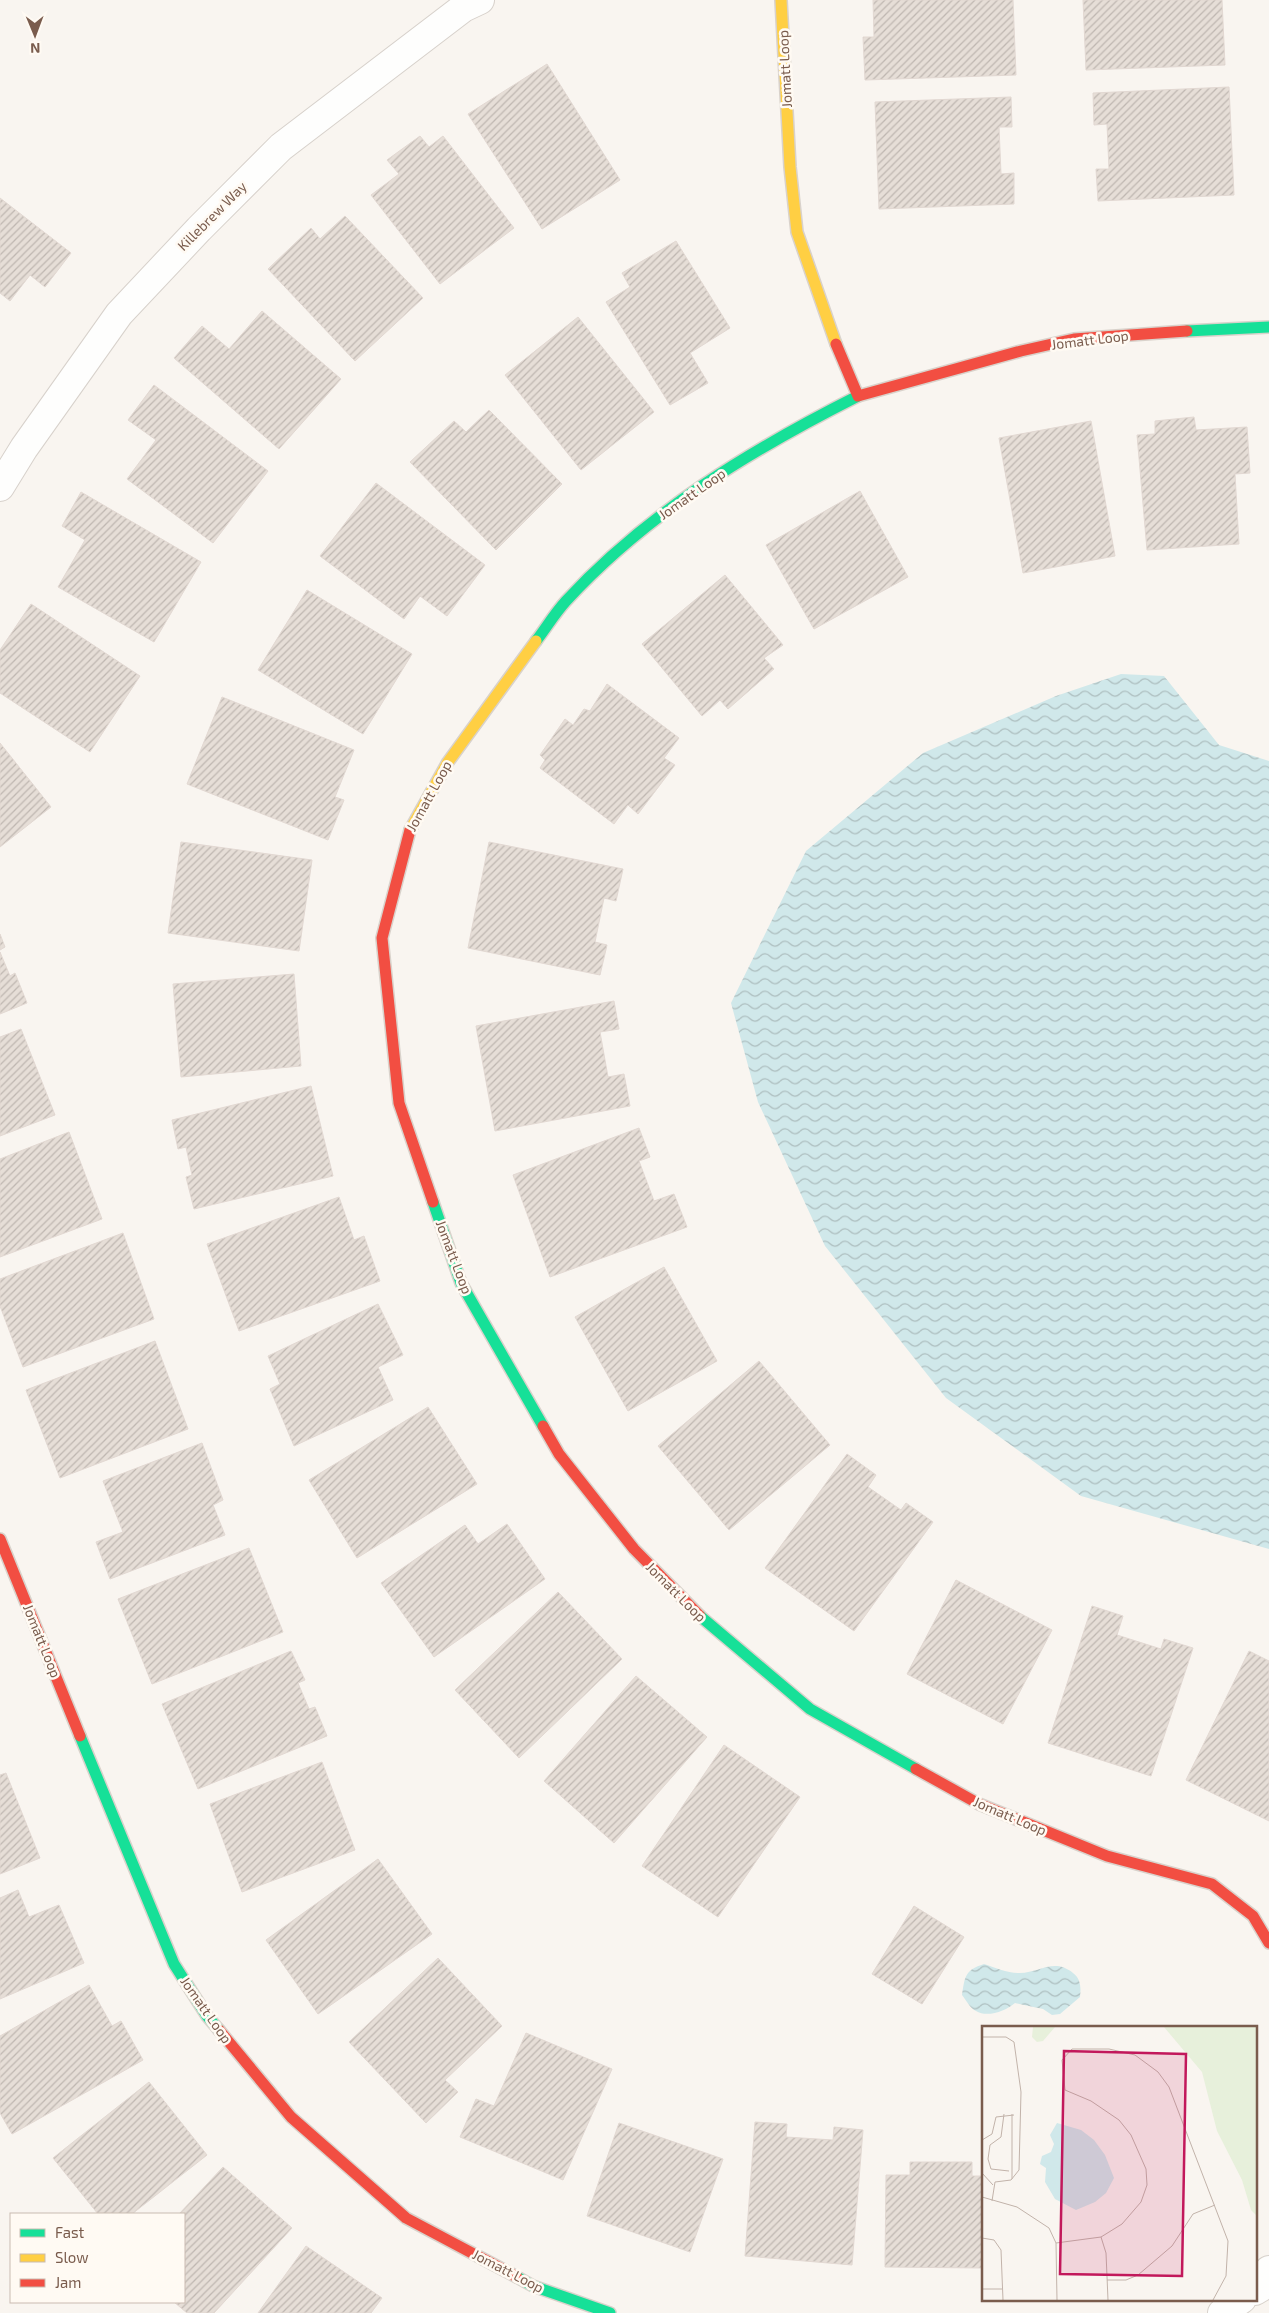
<svg xmlns="http://www.w3.org/2000/svg" width="1269" height="2313" font-family="'Exo 2',sans-serif">
  <style>
    .water { fill: url(#water-waves) }
    .building { fill: url(#building-hatch); stroke: #e2d8d2 }
    .lines { fill: none; stroke-linecap: round; stroke-linejoin: round }
    .street-casing { stroke: #d7d1cb; stroke-width: 30 }
    .fast-casing { stroke: #d9d2cb; stroke-width: 14 }
    .slow-casing { stroke: #d9d2cb; stroke-width: 14 }
    .jam-casing { stroke: #d9d2cb; stroke-width: 14 }
    .street { stroke: #fefefd; stroke-width: 28 }
    .fast { stroke: #16e098; stroke-width: 11 }
    .slow { stroke: #ffcf43; stroke-width: 11 }
    .jam { stroke: #f24e42; stroke-width: 11 }
    .labels { text-anchor: middle; stroke-width: 5; stroke-linejoin: round; paint-order: stroke }
    .street-label { font-size: 14px; fill: #7a5c4d; stroke: #fffaf3 }
    .inset-road { fill: none; stroke: #c2b3aa; stroke-width: 1 }
    .view { fill: #c2185b; fill-opacity: 0.15; stroke: #c2185b; stroke-width: 2.5 }
    .inset-edge { fill: none; stroke: #7a5c4d; stroke-width: 2.5 }
  </style>
  <defs>
    <pattern id="water-waves" width="16" height="10" patternUnits="userSpaceOnUse" patternTransform="scale(1.25)"><rect width="16" height="10" fill="#d0e8ea"/><path d="M0 5q4-4 8 0t8 0" fill="none" stroke="#aebfc0"/></pattern>
    <pattern id="building-hatch" width="6" height="6" patternUnits="userSpaceOnUse" patternTransform="scale(1.25)"><rect width="6" height="6" fill="#e6ded7"/><path d="M-1 1l2-2M0 6l6-6M5 7l2-2" fill="none" stroke="#bfb7b1"/></pattern>
  </defs>
  <rect width="100%" height="100%" fill="#f9f5f0"/>
  <g class="water">
    <path d="M1121 674 1164 676 1219 745 1269 761V1549L1081 1496 946 1398 825 1246 758 1102 731 1003 806 851 923 753 1056 696Z"/>
    <path d="M984 1964C994 1967 1007 1973 1018 1973 1039 1974 1053 1957 1073 1973 1081 1979 1081 1988 1080 1997L1060 2014 1052 2015 1043 2009 1015 2003C1006 2011 987 2018 976 2011 970 2008 966 2000 962 1995 965 1976 965 1970 984 1964Z"/>
  </g>
  <g class="building">
    <path d="M873 0H1013L1016 75 865 80 863 37H874Z"/>
    <path d="M1083 0H1222L1225 65 1086 70Z"/>
    <path d="M547 64 620 180 542 229 468 114Z"/>
    <path d="M1229 87 1234 195 1098 201 1096 169H1109L1107 124 1094 125 1093 93Z"/>
    <path d="M1011 97 1012 127H999L1001 174 1014 173V204L879 209 875 102Z"/>
    <path d="M420 136 429 147 443 136 514 228 440 284 371 195 399 174 387 160Z"/>
    <path d="M0 198 71 253 45 287 30 275 10 301 0 293Z"/>
    <path d="M345 216 423 298 355 361 268 269 311 228 320 239Z"/>
    <path d="M676 241 730 328 690 353 708 383 670 405 606 302 630 287 622 273Z"/>
    <path d="M262 311 341 379 279 449 174 358 202 326 229 349Z"/>
    <path d="M578 317 654 412 581 470 505 375Z"/>
    <path d="M154 385 268 471 213 543 127 479 156 440 128 420Z"/>
    <path d="M489 410 562 484 496 550 410 462 454 421 466 432Z"/>
    <path d="M1194 417 1196 430 1247 427 1250 473 1235 474 1239 544 1147 550 1137 435 1155 434V421Z"/>
    <path d="M1091 421 1115 556 1023 573 999 438Z"/>
    <path d="M376 483 485 565 447 616 420 596 404 619 320 556Z"/>
    <path d="M860 491 908 577 814 629 766 545Z"/>
    <path d="M81 492 201 562 154 642 58 587 85 540 62 526Z"/>
    <path d="M725 575 783 645 764 658 774 669 728 709 720 700 702 716 642 644Z"/>
    <path d="M307 590 412 654 363 734 258 670Z"/>
    <path d="M31 604 140 676 90 752 0 693V650Z"/>
    <path d="M607 684 679 738 664 758 675 765 638 814 628 805 614 824 540 768 545 760 540 755 565 719 573 725 584 709 590 711Z"/>
    <path d="M222 697 354 750 335 797 344 800 328 840 187 784Z"/>
    <path d="M0 743 51 807 0 847Z"/>
    <path d="M181 842 312 860 299 951 168 933Z"/>
    <path d="M489 842 623 869 616 901 604 898 595 942 607 945 600 975 468 948Z"/>
    <path d="M0 934 5 947 0 950Z"/>
    <path d="M0 952 10 976 15 973 27 1003 0 1014Z"/>
    <path d="M294 974 301 1066 181 1077 173 984Z"/>
    <path d="M614 1001 619 1029 600 1032 608 1077 624 1074 630 1106 495 1131 476 1026Z"/>
    <path d="M21 1029 55 1115 0 1136V1037Z"/>
    <path d="M311 1086 333 1176 194 1209 186 1177 192 1175 186 1147 178 1149 172 1120Z"/>
    <path d="M639 1128 650 1157 639 1161 654 1201 674 1194 687 1227 550 1277 513 1175Z"/>
    <path d="M69 1132 102 1219 0 1257V1159Z"/>
    <path d="M339 1197 354 1240 364 1236 380 1281 239 1331 207 1244Z"/>
    <path d="M123 1233 154 1319 23 1367 0 1306V1279Z"/>
    <path d="M664 1267 717 1361 628 1411 575 1317Z"/>
    <path d="M378 1304 403 1355 378 1367 393 1400 294 1446 270 1389 280 1384 268 1356Z"/>
    <path d="M155 1341 188 1429 60 1478 26 1390Z"/>
    <path d="M759 1361 830 1445 729 1530 658 1446Z"/>
    <path d="M428 1407 477 1484 357 1558 309 1480Z"/>
    <path d="M202 1443 223 1500 213 1505 225 1535 110 1579 96 1542 123 1532 103 1481Z"/>
    <path d="M847 1454 876 1475 868 1487 901 1510 906 1503 933 1522 854 1631 765 1568Z"/>
    <path d="M507 1524 545 1579 434 1657 381 1583 465 1525 478 1544Z"/>
    <path d="M249 1548 283 1632 152 1684 118 1599Z"/>
    <path d="M956 1580 1052 1630 1003 1724 907 1674Z"/>
    <path d="M558 1592 622 1659 519 1758 455 1690Z"/>
    <path d="M1092 1606 1123 1616 1117 1635 1161 1649 1164 1639 1193 1648 1151 1776 1048 1743Z"/>
    <path d="M291 1651 305 1680 298 1683 309 1709 315 1707 327 1736 198 1789 162 1704Z"/>
    <path d="M1249 1651 1269 1661V1821L1186 1780Z"/>
    <path d="M636 1676 707 1737 614 1843 544 1781Z"/>
    <path d="M724 1745 800 1797 718 1917 642 1866Z"/>
    <path d="M322 1762 355 1850 242 1892 210 1804Z"/>
    <path d="M6 1773 40 1858 0 1874V1775Z"/>
    <path d="M378 1859 432 1934 318 2014 266 1940Z"/>
    <path d="M18 1890 29 1917 59 1905 84 1963 0 1999V1898Z"/>
    <path d="M914 1906 964 1937 922 2004 872 1974Z"/>
    <path d="M438 1958 502 2026 445 2080 458 2092 426 2123 349 2042Z"/>
    <path d="M89 1985 112 2026 121 2021 143 2060 12 2134 0 2113V2036Z"/>
    <path d="M526 2033 612 2069 563 2180 460 2137 476 2099 494 2106Z"/>
    <path d="M149 2082 207 2155 132 2214H98L53 2158Z"/>
    <path d="M755 2122 787 2124 786 2137 833 2140 834 2127 863 2130 852 2265 745 2256Z"/>
    <path d="M619 2123 723 2159 690 2252 587 2216Z"/>
    <path d="M910 2162H972V2176H983V2268L885 2267 886 2175H910Z"/>
    <path d="M223 2167 292 2228 214 2313H187L174 2302H184V2214H179Z"/>
    <path d="M306 2246 382 2298 371 2313H258Z"/>
  </g>
  <g class="lines">
    <g class="street-casing">
      <g id="street">
        <path d="M0 487 24 448 119 314 199 229 281 147 463 8 480 0"/>
        <path d="M1255 2291 1260 2288 1269 2270"/>
        <path d="M1222 2313 1242 2299"/>
      </g>
    </g>
    <g class="fast-casing">
      <g id="fast">
        <path d="M1187 331 1269 327"/>
        <path d="M536 641C546 628 555 613 566 601 648 512 751 450 858 396"/>
        <path d="M433 1202 461 1283 543 1426"/>
        <path d="M700 1616 810 1709 916 1769"/>
        <path d="M80 1736 174 1964 207 2016 219 2030"/>
        <path d="M517 2277 533 2286 610 2313"/>
      </g>
    </g>
    <g class="slow-casing">
      <g id="slow">
        <path d="M781 0 790 167 797 232 836 344"/>
        <path d="M410 830 448 762 536 641"/>
      </g>
    </g>
    <g class="jam-casing">
      <g id="jam">
        <path d="M836 344 858 396 1021 351 1074 339 1187 331"/>
        <path d="M410 830 382 938 399 1103 433 1202"/>
        <path d="M543 1426 559 1454 634 1549 700 1616"/>
        <path d="M0 1539 80 1736"/>
        <path d="M916 1769 979 1804 1107 1856 1212 1884 1253 1916 1269 1943"/>
        <path d="M219 2030 291 2117 406 2218 517 2277"/>
      </g>
    </g>
    <use href="#street" class="street"/>
    <use href="#fast" class="fast"/>
    <use href="#slow" class="slow"/>
    <use href="#jam" class="jam"/>
  </g>
  <g class="labels">
    <g class="street-label">
      <text transform="translate(785 69) rotate(-93)" y="5">Jomatt Loop</text>
      <text transform="translate(212 216) rotate(-45)" y="5">Killebrew Way</text>
      <text transform="translate(1090 340) rotate(-7)" y="5">Jomatt Loop</text>
      <text transform="translate(692 494) rotate(-35)" y="5">Jomatt Loop</text>
      <text transform="translate(429 796) rotate(-61)" y="5">Jomatt Loop</text>
      <text transform="translate(454 1257) rotate(69)" y="5">Jomatt Loop</text>
      <text transform="translate(676 1592) rotate(45)" y="5">Jomatt Loop</text>
      <text transform="translate(42 1641) rotate(68)" y="5">Jomatt Loop</text>
      <text transform="translate(1010 1816) rotate(23)" y="5">Jomatt Loop</text>
      <text transform="translate(206 2010) rotate(55)" y="5">Jomatt Loop</text>
      <text transform="translate(508 2271) rotate(27)" y="5">Jomatt Loop</text>
    </g>
  </g>
  <g transform="translate(982 2026)">
    <rect width="275" height="275" fill="#f9f5f0"/>
    <path d="M51 1H73L61 15 55 16 50 11ZM182 1H275V190L269 184 260 154 235 105 220 46Z" fill="#e7f0db"/>
    <path d="M75 97 99 104 112 114 123 129 132 152 124 167 113 176 94 184 73 173 63 156 64 142 58 138 60 130 69 126 72 118 68 109Z" fill="#d0e8ea"/>
    <path class="inset-road" d="M0 11H24L32 16 39 66 37 144 29 154 13 156 10 175M22 88 19 111 8 119 6 133 9 143 27 145M30 88V153M0 114 10 108 14 91 32 89M0 147 11 159M0 171 35 181 67 202 74 217 75 274M119 211 140 198 159 176 165 159 164 143 149 109 137 94 109 75 83 64 80 34 90 23H127L153 29 176 46 187 61 246 215 244 250 231 274M0 212 12 214 19 224 21 274M74 217 119 211 124 227 126 274M125 254H144L156 249 190 220 211 188 233 179M0 263H20"/>
    <path class="view" d="M82 25 204 28 200 250 78 248Z"/>
    <rect width="275" height="275" class="inset-edge"/>
  </g>
  <rect x="10" y="2213" width="175" height="90" fill="#fffaf3" stroke="#cabbb1"/>
  <rect x="20" y="2229" width="25" height="8" fill="#16e098" stroke="#cabbb1"/>
  <text x="55" y="2238" font-size="15" fill="#7a5c4d">Fast</text>
  <rect x="20" y="2254" width="25" height="8" fill="#ffcf43" stroke="#cabbb1"/>
  <text x="55" y="2263" font-size="15" fill="#7a5c4d">Slow</text>
  <rect x="20" y="2279" width="25" height="8" fill="#f24e42" stroke="#cabbb1"/>
  <text x="55" y="2288" font-size="15" fill="#7a5c4d">Jam</text>
  <g transform="translate(35 35) rotate(179)" stroke="#fffaf3" stroke-width="4" paint-order="stroke">
  <path d="M0-4L9 19L0 12L-9 19Z" fill="#7a5c4d"/>
  <text y="-8" font-size="14" font-weight="bold" text-anchor="middle" fill="#7a5c4d">N</text>
  </g>
</svg>
